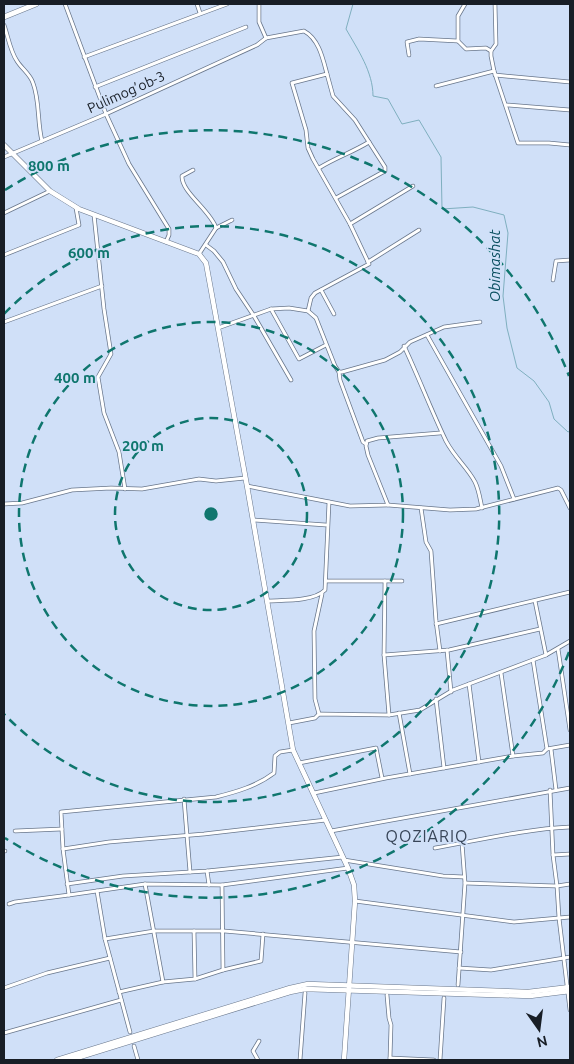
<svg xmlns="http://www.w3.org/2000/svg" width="574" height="1064" font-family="Ubuntu,sans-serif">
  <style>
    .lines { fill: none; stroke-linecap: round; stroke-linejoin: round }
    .stream { stroke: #7fafbf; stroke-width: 1 }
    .street-casing { stroke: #68768b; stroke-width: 4.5 }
    .secondary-casing { stroke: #68768b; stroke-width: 5.5 }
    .primary-casing { stroke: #68768b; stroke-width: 6 }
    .street { stroke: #fff; stroke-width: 3 }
    .secondary { stroke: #fff; stroke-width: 4.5 }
    .primary { stroke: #fff; stroke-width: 5 }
    .ring { fill: none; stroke: #0f766e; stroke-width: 2.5; stroke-dasharray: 9 6 }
    .labels { text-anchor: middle; stroke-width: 4; stroke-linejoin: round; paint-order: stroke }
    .street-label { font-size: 14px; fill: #181e26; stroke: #d0e0f8 }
    .water-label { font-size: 15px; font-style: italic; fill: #0a4f60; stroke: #d0e0f8 }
    .quarter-label { font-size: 16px; letter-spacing: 1px; fill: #384558; stroke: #d0e0f8 }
    .centre { fill: #0f766e; stroke: #d0e0f8; stroke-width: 2.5 }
    .ring-label { font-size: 15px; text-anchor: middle; font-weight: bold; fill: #0f766e; stroke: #d0e0f8; stroke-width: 4; stroke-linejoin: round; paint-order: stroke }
  </style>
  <rect width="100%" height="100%" fill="#d0e0f8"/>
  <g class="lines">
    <path class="stream" d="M353 4 346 29C358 50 373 72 373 96L388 99 402 124 419 120 441 157 442 209 473 207 504 215 508 233 503 296 507 328 517 368 534 381 549 402 554 419 568 432 570 431"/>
    <g class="street-casing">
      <g id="street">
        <path d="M65 4 106 114 129 164 169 229V235L166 242"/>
        <path d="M197 4 200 13"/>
        <path d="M259 4V22L266 38 304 31C319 39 323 59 327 74"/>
        <path d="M465 4 458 16V41L466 49 486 48 491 51"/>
        <path d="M495 4 496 44 491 51V56L494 71 518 143H549L570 145"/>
        <path d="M4 25C8 36 10 51 17 61 22 69 30 74 33 83 40 101 37 122 42 141"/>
        <path d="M409 55 407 42 419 39 458 41"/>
        <path d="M84 57 227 4"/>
        <path d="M495 75 570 82"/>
        <path d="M436 86 494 71"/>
        <path d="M95 87 246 27"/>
        <path d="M507 105 570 110"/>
        <path d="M4 157 106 114 257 45 266 38"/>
        <path d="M193 170 182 176C181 192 211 211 216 228L199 254"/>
        <path d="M336 198 385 171V167L369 142"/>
        <path d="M4 213 50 191"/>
        <path d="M94 215 104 309 111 354 98 377 104 413 119 452 125 489"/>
        <path d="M350 224 413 186"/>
        <path d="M216 228 232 220"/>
        <path d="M206 245 214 251 223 262 236 289 254 316 291 380"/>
        <path d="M4 255 79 225 76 208"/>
        <path d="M368 262 419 230"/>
        <path d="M553 280 556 261 570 260"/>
        <path d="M321 290 334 314"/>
        <path d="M271 309 299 359 326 345"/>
        <path d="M308 311 311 298 315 293 369 264 350 224 313 159 308 148 306 130 292 83 327 74 333 96 355 120 369 142C353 152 335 158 319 168"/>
        <path d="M4 322 102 286"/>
        <path d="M218 328 271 309 289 308 308 311 316 318 335 366 339 372H342L385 360 400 352 410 342 444 327 480 322"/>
        <path d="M427 335 501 466 514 499"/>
        <path d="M404 346C419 378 431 410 446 441 455 458 467 467 475 482 479 490 480 499 482 508"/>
        <path d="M339 372 340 380 363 442 366 444"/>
        <path d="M247 486 350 506 388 505 368 455 366 446 367 441 378 438 440 433"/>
        <path d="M4 504 22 503 72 490 111 488 142 489 199 479 216 481 245 478"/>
        <path d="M388 505 450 510 476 509 558 488 561 490 570 508"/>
        <path d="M421 508 426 542 431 551 436 621 440 651"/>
        <path d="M253 520 326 525"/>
        <path d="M326 581H402"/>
        <path d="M385 581 384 655 389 715"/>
        <path d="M267 601C283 600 313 602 325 590L329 502"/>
        <path d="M535 601 546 655"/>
        <path d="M436 624 570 592"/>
        <path d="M558 649 570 730"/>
        <path d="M447 650 451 692"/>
        <path d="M384 655 449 650 540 629"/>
        <path d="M533 660 547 749"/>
        <path d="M501 673 513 756"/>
        <path d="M469 684 479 762"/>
        <path d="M436 699 444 768"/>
        <path d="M399 713 410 774"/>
        <path d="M319 714 315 699 314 631 322 594"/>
        <path d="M289 723 315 718 319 714 389 715 420 710 453 690 546 655 570 641"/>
        <path d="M551 749 556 790"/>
        <path d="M293 750 280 752 275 756 274 773C257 786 236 792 216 797L61 812 63 849 69 895 145 884 222 885 348 868"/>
        <path d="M299 763 376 748 382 778"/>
        <path d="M550 790 553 855 557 886 559 918 570 1010"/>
        <path d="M314 793 386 778 513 756 543 753 547 749 570 745"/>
        <path d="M184 799 190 872"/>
        <path d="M15 831 62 829"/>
        <path d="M331 831 570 788"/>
        <path d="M435 848C480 840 525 829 570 827"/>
        <path d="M63 849 109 842 204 834 326 820"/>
        <path d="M4 851H5"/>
        <path d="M553 855 570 854"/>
        <path d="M344 860 443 876 464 877"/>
        <path d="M207 871 209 885"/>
        <path d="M465 883 557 886 570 884"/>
        <path d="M67 884 123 876 207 871 343 857"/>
        <path d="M145 884 163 982"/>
        <path d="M222 885 223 970"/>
        <path d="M97 891 105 939 130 1032"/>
        <path d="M355 901 514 922 570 917"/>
        <path d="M9 904 15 902 69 895"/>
        <path d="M194 931 195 979"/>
        <path d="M105 939 154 931H224L461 952"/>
        <path d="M459 968 491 970 570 957"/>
        <path d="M458 985 465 883 462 843"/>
        <path d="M4 988 47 973 110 958"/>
        <path d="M119 992 163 982 195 979 223 970 261 961 263 934"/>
        <path d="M387 995 389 1018 391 1025 390 1058"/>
        <path d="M4 1033 121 1000"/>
        <path d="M134 1046 138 1060"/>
        <path d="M258 1060 253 1051 259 1041"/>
        <path d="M300 1060 305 993"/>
        <path d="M390 1060V1058L434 1060"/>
        <path d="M440 1060 444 998"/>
      </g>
    </g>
    <g class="secondary-casing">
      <g id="secondary">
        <path d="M4 145 50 191 79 209 199 254 206 263 247 486 293 750 348 868 354 885 355 901 344 1060"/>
        <path d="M57 1060 290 988 308 984 528 992 570 987"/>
        <path d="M70 1060 290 992 305 989 530 996 570 991"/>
      </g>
    </g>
    <g class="primary-casing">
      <path id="primary" d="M4 17 36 4"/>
    </g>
    <use href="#street" class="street"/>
    <use href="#secondary" class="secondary"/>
    <use href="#primary" class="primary"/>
  </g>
  <g class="ring">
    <circle cx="211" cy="514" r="96"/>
    <circle cx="211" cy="514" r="192"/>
    <path d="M4 314A288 288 0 1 1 4 714"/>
    <path d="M569 652A384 384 0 0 1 5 838M5 190A384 384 0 0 1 569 376"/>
  </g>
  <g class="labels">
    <g class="street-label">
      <text transform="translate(126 92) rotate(-24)" y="5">Pulimog’ob-3</text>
    </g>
    <g class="water-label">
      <text transform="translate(495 266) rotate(-90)" y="5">Obimashat</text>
    </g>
    <g class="quarter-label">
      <text x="427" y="842">QOZIARIQ</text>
    </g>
  </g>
  <circle cx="211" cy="514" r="8" class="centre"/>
  <g class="ring-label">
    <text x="49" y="171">800 m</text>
    <text x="89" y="258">600 m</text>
    <text x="75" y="383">400 m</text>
    <text x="143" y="451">200 m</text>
  </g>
  <rect width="574" height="1064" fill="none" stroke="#181e26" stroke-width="10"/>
  <g transform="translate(539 1029) rotate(166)" stroke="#d0e0f8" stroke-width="4" paint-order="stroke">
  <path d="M0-4L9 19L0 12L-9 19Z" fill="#181e26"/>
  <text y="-8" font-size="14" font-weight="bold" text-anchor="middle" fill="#181e26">N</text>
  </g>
</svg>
